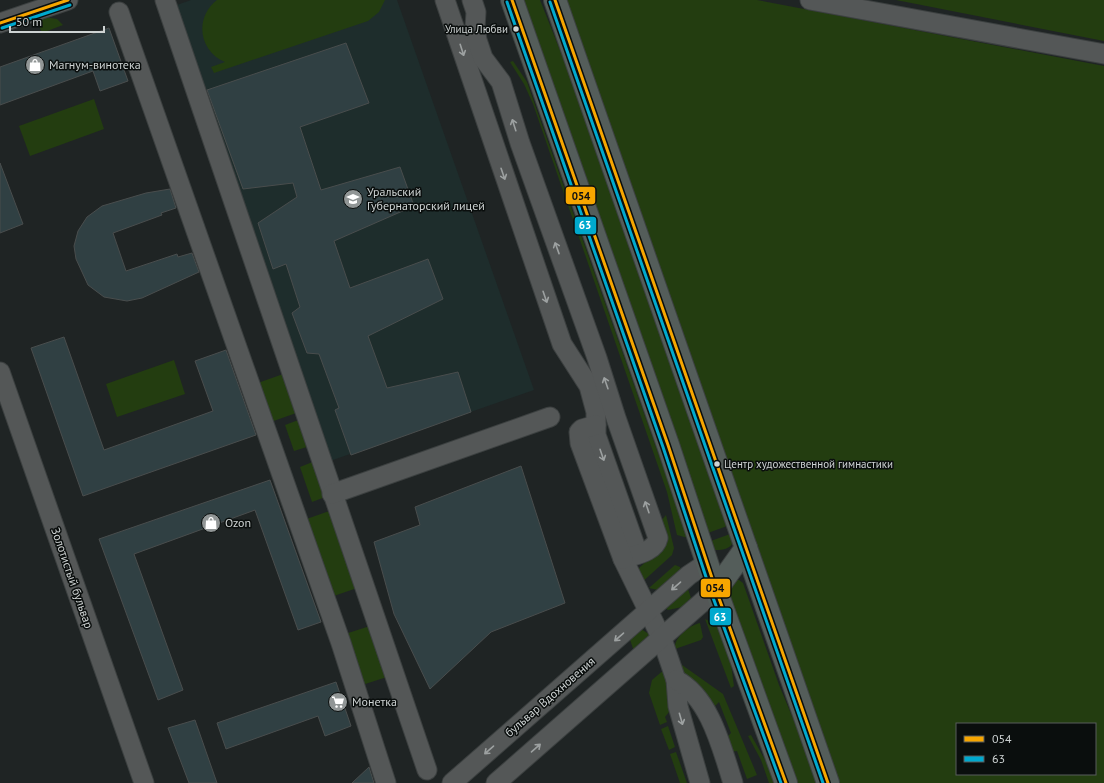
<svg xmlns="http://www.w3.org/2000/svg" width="1104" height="783" font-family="'PT Sans',sans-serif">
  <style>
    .built { fill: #1e2d2c }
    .green { fill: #233d10; fill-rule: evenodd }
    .building { fill: #304043; stroke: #494d4d }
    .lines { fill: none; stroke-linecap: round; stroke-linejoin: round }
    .minor-casing { stroke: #3c4040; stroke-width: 21 }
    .major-casing { stroke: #3c4040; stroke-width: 24 }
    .minor { stroke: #545757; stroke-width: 19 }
    .major { stroke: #545d5a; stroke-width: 22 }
    .bus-1-casing { stroke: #0a0e0d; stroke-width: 6 }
    .bus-2-casing { stroke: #0a0e0d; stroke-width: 6 }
    .bus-1 { stroke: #f7a600; stroke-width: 3 }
    .bus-2 { stroke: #00a9ce; stroke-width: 3 }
    .oneway { stroke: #9da1a1 }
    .bus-dot { fill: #ced3d3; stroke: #0a0e0d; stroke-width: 1.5 }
    .labels { text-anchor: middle; stroke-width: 3; stroke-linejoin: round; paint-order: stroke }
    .bus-label { font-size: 11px; fill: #ced3d3; stroke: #0a0e0d; text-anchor: end }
    .poi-label { font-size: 12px; fill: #ced3d3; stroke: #0a0e0d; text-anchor: start }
    .street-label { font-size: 12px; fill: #ced3d3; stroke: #0a0e0d }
    .line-badge { stroke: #0a0e0d; stroke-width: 1.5 }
    .badge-label { font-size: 11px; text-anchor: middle; font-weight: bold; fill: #fff }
    .pale-badge-label { font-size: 11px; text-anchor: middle; font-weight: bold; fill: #111 }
  </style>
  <rect width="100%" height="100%" fill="#1f2424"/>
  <path class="built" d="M191 0H397L534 390 330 461 177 5Z"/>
  <g class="green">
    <path d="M217 0H385L379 12 368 21 214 73 211 67 225 62C199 51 194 18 217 0Z"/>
    <path d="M523 0H540L581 103 730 525 705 534Z"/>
    <path d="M565 0H757L1104 66V783H840ZM957 724H1095V774H957Z"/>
    <path d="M896 0H1104V41Z"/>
    <path d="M45 17 57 19 63 25 42 33 37 21Z"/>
    <path d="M513 61 527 82 688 538 677 535 667 492 533 104 524 84 510 62Z"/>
    <path d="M94 99 104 129 30 156 19 126Z"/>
    <path d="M174 360 185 394 117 417 106 384Z"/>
    <path d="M286 373 299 412 268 423 255 384Z"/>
    <path d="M301 419 310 446 294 451 285 425Z"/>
    <path d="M315 461 328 496 312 502 300 467Z"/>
    <path d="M332 510 360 587 328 598 301 521Z"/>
    <path d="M666 515 674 548 672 555 640 584 637 571 639 568 665 544 661 521Z"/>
    <path d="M733 533C736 546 727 551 714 550L708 542Z"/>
    <path d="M675 565 680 567 682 574 658 590 649 588Z"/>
    <path d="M734 580H739L743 583 779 685 820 783H794L730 597 727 586Z"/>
    <path d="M686 583 691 598 682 607 668 610 664 607Z"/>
    <path d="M705 619C729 628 731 665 734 686L731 688Z"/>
    <path d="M700 623 703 637 701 640 675 649C673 638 690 625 700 623Z"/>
    <path d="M373 625 390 676 359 686 342 635Z"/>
    <path d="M641 629 649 634 650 638 636 657 628 634Z"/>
    <path d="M675 660 723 694 757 775 747 779 737 751 731 752 726 738 731 733 719 702 712 709 684 677Z"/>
    <path d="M665 669 673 707 665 717 667 722 660 725 649 693 652 680Z"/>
    <path d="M668 726 675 747 669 750 661 729Z"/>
    <path d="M751 735 769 767 774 783H769L761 760 748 736Z"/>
    <path d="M676 752 687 783H680L670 754Z"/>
  </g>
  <g class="building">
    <path d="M109 28 128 81 100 91 93 71 0 105V67Z"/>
    <path d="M346 43 369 103 300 127 321 190 400 167 414 206 334 241 350 288 428 259 443 299 368 336 387 388 458 372 471 412 351 455 335 410 339 408 319 354 307 353 292 313 300 307 286 264 273 269 258 223 297 197 293 183 243 189 207 90Z"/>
    <path d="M0 163 23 224 0 233Z"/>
    <path d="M170 189 176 208 161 213 162 215 113 233 126 271 177 254 178 257 192 253 199 272 142 298 127 301 104 297 88 285 76 259 74 246 78 231 87 217 102 206 146 193Z"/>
    <path d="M64 337 104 450 213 411 195 361 226 350 256 435 83 496 31 348Z"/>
    <path d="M521 466 565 603 491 632 430 689 394 614 374 542 420 525 415 507Z"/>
    <path d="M270 480 321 622 298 630 255 510 134 554 183 690 158 700 99 539Z"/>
    <path d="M336 682 351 726 325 736 318 716 226 749 217 723Z"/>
    <path d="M195 720 217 783H189L168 728Z"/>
    <path d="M369 767 374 783H352Z"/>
  </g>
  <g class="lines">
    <g class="minor-casing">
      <g id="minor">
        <path d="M165 0 427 770"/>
        <path d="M445 0 562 344 589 386 596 412V435L638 554"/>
        <path d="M472 0 476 12 475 28 477 40 483 58 501 82 520 143 597 358 616 418 658 538C655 552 635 555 623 559L662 639 676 680 678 706 700 783"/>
        <path d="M810 0 1104 54"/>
        <path d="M119 12 341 643 386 783"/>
        <path d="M0 23 68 0"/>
        <path d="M0 372 144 783"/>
        <path d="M596 425 582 429 579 432 580 443 623 559"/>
        <path d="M332 494 550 417"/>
        <path d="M676 680C710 697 722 749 733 783"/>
        <path d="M452 783 689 575 707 563"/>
        <path d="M496 783 716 590"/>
      </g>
    </g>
    <g class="major-casing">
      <g id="major">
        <path d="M512 0 668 445 716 590 786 783"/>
        <path d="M555 0 828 783"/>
        <path d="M716 590 746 548"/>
      </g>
    </g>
    <use href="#minor" class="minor"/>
    <use href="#major" class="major"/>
    <g class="bus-1-casing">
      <g id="bus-1">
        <path d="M512 0 668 445 716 590 786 783"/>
        <path d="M555 0 828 783"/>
        <path d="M0 23 68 0"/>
      </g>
    </g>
    <g class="bus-2-casing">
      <g id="bus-2">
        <path d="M507 2 663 447 711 592 781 783"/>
        <path d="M550 2 823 783"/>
        <path d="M2 28 70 5"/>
      </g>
    </g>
    <use href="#bus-1" class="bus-1"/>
    <use href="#bus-2" class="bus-2"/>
  </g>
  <defs><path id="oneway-shaft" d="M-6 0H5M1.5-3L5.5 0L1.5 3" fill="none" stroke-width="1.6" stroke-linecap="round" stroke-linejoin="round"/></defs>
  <g class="oneway">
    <use href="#oneway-shaft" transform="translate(462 50) rotate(72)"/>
    <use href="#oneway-shaft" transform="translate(514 125) rotate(-108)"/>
    <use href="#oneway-shaft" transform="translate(503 174) rotate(71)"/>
    <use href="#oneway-shaft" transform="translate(557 248) rotate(-110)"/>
    <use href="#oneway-shaft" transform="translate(545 297) rotate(71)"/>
    <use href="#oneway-shaft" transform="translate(606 383) rotate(-109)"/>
    <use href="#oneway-shaft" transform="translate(602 455) rotate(71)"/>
    <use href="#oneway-shaft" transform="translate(647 507) rotate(-109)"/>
    <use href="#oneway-shaft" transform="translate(676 586) rotate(139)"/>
    <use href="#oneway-shaft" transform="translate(619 637) rotate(139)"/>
    <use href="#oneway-shaft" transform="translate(681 719) rotate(74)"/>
    <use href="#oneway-shaft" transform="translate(536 748) rotate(-41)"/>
    <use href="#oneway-shaft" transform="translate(489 750) rotate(139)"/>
  </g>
  <defs>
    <g id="shop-disc" transform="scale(1)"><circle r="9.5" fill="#919696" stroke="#0a0e0d"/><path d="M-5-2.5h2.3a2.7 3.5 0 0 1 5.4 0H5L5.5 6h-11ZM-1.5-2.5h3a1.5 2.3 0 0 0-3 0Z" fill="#fff"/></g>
    <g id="school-disc" transform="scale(1)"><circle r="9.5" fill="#919696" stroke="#0a0e0d"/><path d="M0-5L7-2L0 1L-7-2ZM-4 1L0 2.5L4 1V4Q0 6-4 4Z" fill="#fff"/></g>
    <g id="supermarket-disc" transform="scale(1)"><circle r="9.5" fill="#919696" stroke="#0a0e0d"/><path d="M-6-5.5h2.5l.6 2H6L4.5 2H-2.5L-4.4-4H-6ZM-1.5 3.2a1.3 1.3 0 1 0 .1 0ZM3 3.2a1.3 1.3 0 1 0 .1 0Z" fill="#fff"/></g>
  </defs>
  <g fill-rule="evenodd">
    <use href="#shop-disc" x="35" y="65"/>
    <use href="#school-disc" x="353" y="199"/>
    <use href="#shop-disc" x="211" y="523"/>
    <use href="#supermarket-disc" x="338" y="702"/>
  </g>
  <g class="bus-dot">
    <circle cx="516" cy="29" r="3.5"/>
    <circle cx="717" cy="464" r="3.5"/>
  </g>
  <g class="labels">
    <g class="bus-label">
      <text x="508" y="33">Улица Любви</text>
      <text x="724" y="468" text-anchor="start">Центр художественной гимнастики</text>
    </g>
    <g class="poi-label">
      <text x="49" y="69">Магнум-винотека</text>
      <text x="367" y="196">Уральский<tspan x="367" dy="14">Губернаторский лицей</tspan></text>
      <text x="225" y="527">Ozon</text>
      <text x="352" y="706">Монетка</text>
    </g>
    <g class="street-label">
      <text transform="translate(72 578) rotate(71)" y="4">Золотистый бульвар</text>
      <text transform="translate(550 697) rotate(-41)" y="4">бульвар Вдохновения</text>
    </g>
  </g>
  <g class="line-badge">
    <rect x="565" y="186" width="31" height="19" rx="4" fill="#f7a600"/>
    <rect x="574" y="216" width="23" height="19" rx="4" fill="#00a9ce"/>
    <rect x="700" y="578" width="31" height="20" rx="4" fill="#f7a600"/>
    <rect x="709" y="607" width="23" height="19" rx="4" fill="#00a9ce"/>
  </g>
  <g class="badge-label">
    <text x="585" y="229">63</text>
    <text x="720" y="621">63</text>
  </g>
  <g class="pale-badge-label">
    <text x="581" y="200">054</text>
    <text x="715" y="592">054</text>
  </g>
  <rect x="956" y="723" width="140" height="52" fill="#0a0e0d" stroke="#585d5c"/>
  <rect x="964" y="736" width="20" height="6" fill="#f7a600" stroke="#585d5c"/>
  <text x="992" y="743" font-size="12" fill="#ced3d3">054</text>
  <rect x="964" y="756" width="20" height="6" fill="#00a9ce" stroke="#585d5c"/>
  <text x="992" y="763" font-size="12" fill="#ced3d3">63</text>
  <path d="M10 26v6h94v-6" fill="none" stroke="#ced3d3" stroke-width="2"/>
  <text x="16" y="26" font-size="12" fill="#ced3d3" stroke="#0a0e0d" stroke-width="3" paint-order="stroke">50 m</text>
</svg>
